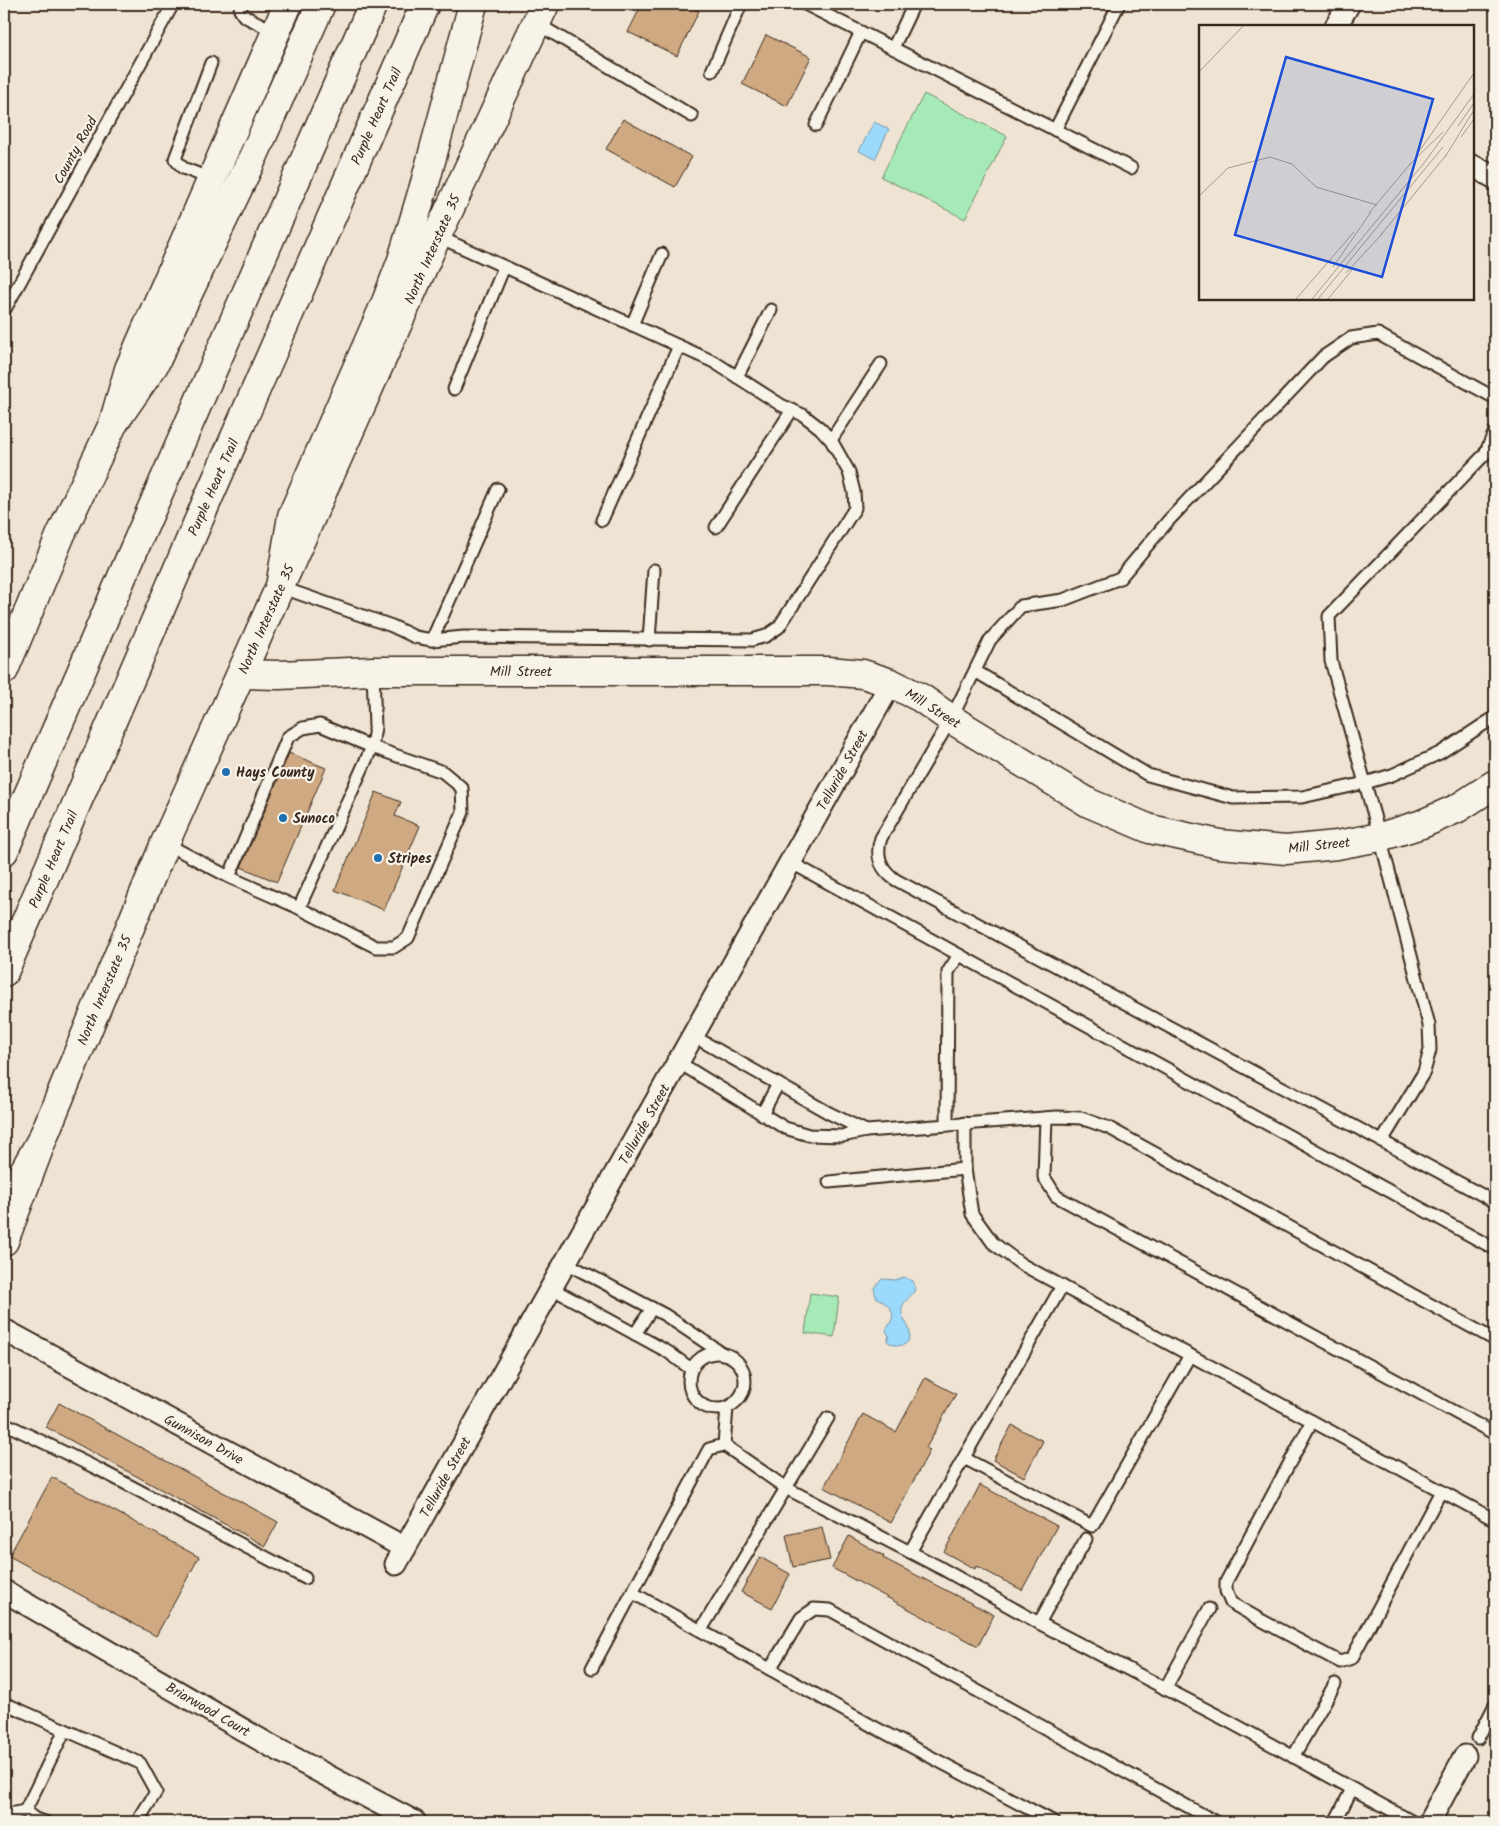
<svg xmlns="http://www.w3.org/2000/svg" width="1499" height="1826" font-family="Kalam,sans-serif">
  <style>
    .green { fill: #a6ebb7; stroke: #708a6a }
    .water { fill: #9cdafd; stroke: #7594a4 }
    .building { fill: #cfa981; stroke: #3b2a1e }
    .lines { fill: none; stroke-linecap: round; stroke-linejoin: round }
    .lane-casing { stroke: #3b2a1e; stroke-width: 15 }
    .street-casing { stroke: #3b2a1e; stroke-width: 25 }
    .secondary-casing { stroke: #3b2a1e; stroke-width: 31 }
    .highway-casing { stroke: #3b2a1e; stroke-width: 31 }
    .lane { stroke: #f7f3e8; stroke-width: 11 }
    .street { stroke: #f7f3e8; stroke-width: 21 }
    .secondary { stroke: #f7f3e8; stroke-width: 28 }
    .highway { stroke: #f7f3e8; stroke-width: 28 }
    .poi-dot { fill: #1f6fb2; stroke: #f7f3e8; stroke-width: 2 }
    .labels { text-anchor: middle; stroke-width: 4.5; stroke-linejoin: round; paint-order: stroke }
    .street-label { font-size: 14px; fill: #3b2a1e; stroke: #f7f3e8 }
    .poi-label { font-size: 14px; font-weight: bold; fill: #3b2a1e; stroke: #f7f3e8; text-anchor: start }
    .inset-road { fill: none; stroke: #a79a8b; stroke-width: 1 }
    .view { fill: #1d4ed8; fill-opacity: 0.15; stroke: #1d4ed8; stroke-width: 2.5 }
    .inset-edge { fill: none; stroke: #3b2a1e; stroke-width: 2.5 }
  </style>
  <rect width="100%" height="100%" fill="#efe4d3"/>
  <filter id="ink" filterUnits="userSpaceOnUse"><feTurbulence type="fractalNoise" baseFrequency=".02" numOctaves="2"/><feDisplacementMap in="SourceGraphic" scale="10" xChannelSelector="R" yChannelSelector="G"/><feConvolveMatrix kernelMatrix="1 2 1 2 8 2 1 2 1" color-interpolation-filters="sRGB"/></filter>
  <g filter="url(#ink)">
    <g class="green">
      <path d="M924 94 1007 136 965 219 881 177Z"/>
      <path d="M810 1293 839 1297 834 1337 805 1333Z"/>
    </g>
    <g class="water">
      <path d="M874 122 889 129 875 159 859 151Z"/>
      <path d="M904 1277 913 1281C920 1295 905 1296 902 1308 900 1321 910 1323 910 1334 910 1348 895 1348 887 1341L889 1336 886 1330C899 1312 891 1307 876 1297L874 1288 882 1279 895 1280Z"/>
    </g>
    <g class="building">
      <path d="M642 4H685L699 11 677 56 628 32Z"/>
      <path d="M766 35 811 57 787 106 742 84Z"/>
      <path d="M623 119 692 157 675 187 606 149Z"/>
      <path d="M289 753 326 768 277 882 241 867Z"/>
      <path d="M376 792 401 802 395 816 420 826 384 910 335 890Z"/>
      <path d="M925 1378 956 1394 926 1448 930 1450 891 1523 824 1487 863 1414 896 1432Z"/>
      <path d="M59 1403 278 1522 265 1546 46 1427Z"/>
      <path d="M1012 1425 1043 1441 1024 1477 993 1460Z"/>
      <path d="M52 1477 199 1557 156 1636 9 1556Z"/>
      <path d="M980 1485 1057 1526 1022 1590 976 1566 975 1569 944 1552Z"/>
      <path d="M822 1527 830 1560 793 1567 786 1535Z"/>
      <path d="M849 1536 884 1556 883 1558 994 1615 978 1646 832 1568Z"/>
      <path d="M760 1557 790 1574 772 1608 741 1592Z"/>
    </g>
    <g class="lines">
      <g class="lane-casing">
        <g id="lane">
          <path d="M242 4 240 10 244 16 276 32"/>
          <path d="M805 4 1131 168"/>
          <path d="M536 23 692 116"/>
          <path d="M893 48 914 4"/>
          <path d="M712 71 741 4"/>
          <path d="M816 125 861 32"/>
          <path d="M1055 130 1119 4"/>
          <path d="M211 179 183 168 175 159 211 63"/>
          <path d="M4 311 173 4"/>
          <path d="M632 325 662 254"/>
          <path d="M737 377 771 310"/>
          <path d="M454 389 504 267"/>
          <path d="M1495 398 1378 334 1351 338 1323 357 1168 521 1120 578 1063 600 1021 606 990 640 951 719 881 838C875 856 881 870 896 880L1495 1202"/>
          <path d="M831 440 881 364"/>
          <path d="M602 520 679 346"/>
          <path d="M716 527 792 410"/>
          <path d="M280 587 392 626 415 637 432 640 464 637 752 640 766 636 779 627 855 508 854 492 849 472 831 440 820 428 803 415 781 405 714 362 437 236"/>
          <path d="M432 640 498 489"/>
          <path d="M649 640 654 570"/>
          <path d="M975 671 1148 775 1233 798 1302 797 1365 783 1392 775 1440 753 1495 717"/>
          <path d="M165 843 229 877 299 908 376 947H394L408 938 463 812 462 788 443 772 372 747 320 725 303 728 288 737 229 877"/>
          <path d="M790 862 1495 1249"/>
          <path d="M299 908 372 747 375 727 373 671"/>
          <path d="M693 1036 829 1113 866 1131"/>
          <path d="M678 1062 785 1128 809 1135 842 1136 866 1131 1057 1117 1081 1118 1109 1128 1495 1340"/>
          <path d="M762 1114 778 1084"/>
          <path d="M1046 1118 1044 1177 1056 1196 1495 1434"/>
          <path d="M965 1123V1169L972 1214 993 1243 1021 1264 1495 1520"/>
          <path d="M947 1125 948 972 959 955"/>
          <path d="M1382 1141 1424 1072 1430 1050 1429 1025 1380 837 1331 661 1329 616 1485 454 1495 431"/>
          <path d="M829 1182 965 1169"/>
          <path d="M566 1263 665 1315 723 1354"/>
          <path d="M551 1288 668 1352 691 1369"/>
          <path d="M635 1334 652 1308"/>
          <circle cx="717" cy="1381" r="28"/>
          <path d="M1312 1421 1226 1582V1591L1231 1603 1259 1619 1340 1662 1352 1658 1441 1491"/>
          <path d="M4 1423 98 1469 305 1578"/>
          <path d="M724 1445 727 1408"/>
          <path d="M964 1458 1092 1526 1190 1355"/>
          <path d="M910 1552 1062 1286"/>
          <path d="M633 1593 874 1727 1054 1822"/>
          <path d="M1039 1623 1086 1539"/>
          <path d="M701 1630 828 1418"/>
          <path d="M592 1668 709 1449 724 1445 786 1488 941 1568 1039 1623 1230 1722 1413 1822"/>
          <path d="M770 1669 801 1618 814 1609 830 1610 1216 1822"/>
          <path d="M1165 1689 1209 1609"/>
          <path d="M4 1703 140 1763 156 1792 137 1822"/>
          <path d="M1478 1738 1495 1705"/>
          <path d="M1293 1757 1335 1684"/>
          <path d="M4 1815 25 1811"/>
          <path d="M45 1822 35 1819 25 1811 65 1730"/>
          <path d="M1335 1822 1352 1789"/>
        </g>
      </g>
      <g class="street-casing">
        <g id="street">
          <path d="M1336 26 1349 4"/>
          <path d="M1473 166 1495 178"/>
          <path d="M4 1330 405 1548"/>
          <path d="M396 1564 891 683"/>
          <path d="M4 1591 271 1746 415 1822"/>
          <path d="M1429 1822 1465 1756"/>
        </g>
      </g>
      <g class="secondary-casing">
        <g id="secondary">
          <path d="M4 670 61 534 113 424 129 369 288 4"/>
          <path d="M242 674 279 675 373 671H828L863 674 891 683 921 698 951 719 1089 803 1150 829 1219 844 1286 850 1337 845 1380 837 1422 824 1458 808 1495 784"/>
          <path d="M4 1241 44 1135 165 843 437 236 545 4"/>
        </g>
      </g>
      <g class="highway-casing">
        <g id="highway">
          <path d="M113 424 154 365 254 155 321 4"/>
          <path d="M280 587 292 516 386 302 402 260 425 183 473 4"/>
          <path d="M4 851 131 556 373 4"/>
          <path d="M4 972 207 501 425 4"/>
          <path d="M4 1207 44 1135"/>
        </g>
      </g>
      <use href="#lane" class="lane"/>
      <use href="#street" class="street"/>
      <use href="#secondary" class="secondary"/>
      <use href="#highway" class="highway"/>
    </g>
  </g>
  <g class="poi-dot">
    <circle cx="226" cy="772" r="5"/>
    <circle cx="283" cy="818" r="5"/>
    <circle cx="378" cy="858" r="5"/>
  </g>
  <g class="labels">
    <g class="street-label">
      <text transform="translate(376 116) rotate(-66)" y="5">Purple Heart Trail</text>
      <text transform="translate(75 150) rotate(-61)" y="5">County Road</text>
      <text transform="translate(432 249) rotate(-66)" y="5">North Interstate 35</text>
      <text transform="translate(213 487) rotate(-66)" y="5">Purple Heart Trail</text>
      <text transform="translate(266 619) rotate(-66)" y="5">North Interstate 35</text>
      <text x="521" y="676">Mill Street</text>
      <text transform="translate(933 708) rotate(32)" y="5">Mill Street</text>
      <text transform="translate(842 770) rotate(-61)" y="5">Telluride Street</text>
      <text transform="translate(1319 845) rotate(-6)" y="5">Mill Street</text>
      <text transform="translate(53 859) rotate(-67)" y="5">Purple Heart Trail</text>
      <text transform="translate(104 990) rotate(-67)" y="5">North Interstate 35</text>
      <text transform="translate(644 1124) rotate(-61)" y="5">Telluride Street</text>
      <text transform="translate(204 1439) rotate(29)" y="5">Gunnison Drive</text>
      <text transform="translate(445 1477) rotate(-61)" y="5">Telluride Street</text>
      <text transform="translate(208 1709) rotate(30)" y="5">Briarwood Court</text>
    </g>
    <g class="poi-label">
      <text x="236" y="777">Hays County</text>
      <text x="293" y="823">Sunoco</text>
      <text x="388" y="863">Stripes</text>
    </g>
  </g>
  <g transform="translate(1199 25)">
    <rect width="275" height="275" fill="#efe4d3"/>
    <path class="inset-road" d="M0 47 44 1M259 101 275 78M262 112 275 94M219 128 275 48M246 132 275 85M210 140 244 107M0 171 29 143 71 132 93 139 117 162 178 180M170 188 212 138M181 211 248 129M134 242 172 187M147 248 184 208M97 274 155 207M113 274 225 138 275 69M119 274 244 122M129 274 153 245"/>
    <path class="view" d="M87 32 234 74 183 252 36 210Z"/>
    <rect width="275" height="275" class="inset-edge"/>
  </g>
  <rect width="1499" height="1826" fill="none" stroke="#f7f3e8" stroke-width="20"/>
  <rect x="10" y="10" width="1479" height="1806" fill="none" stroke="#3b2a1e" stroke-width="2" filter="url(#ink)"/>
</svg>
